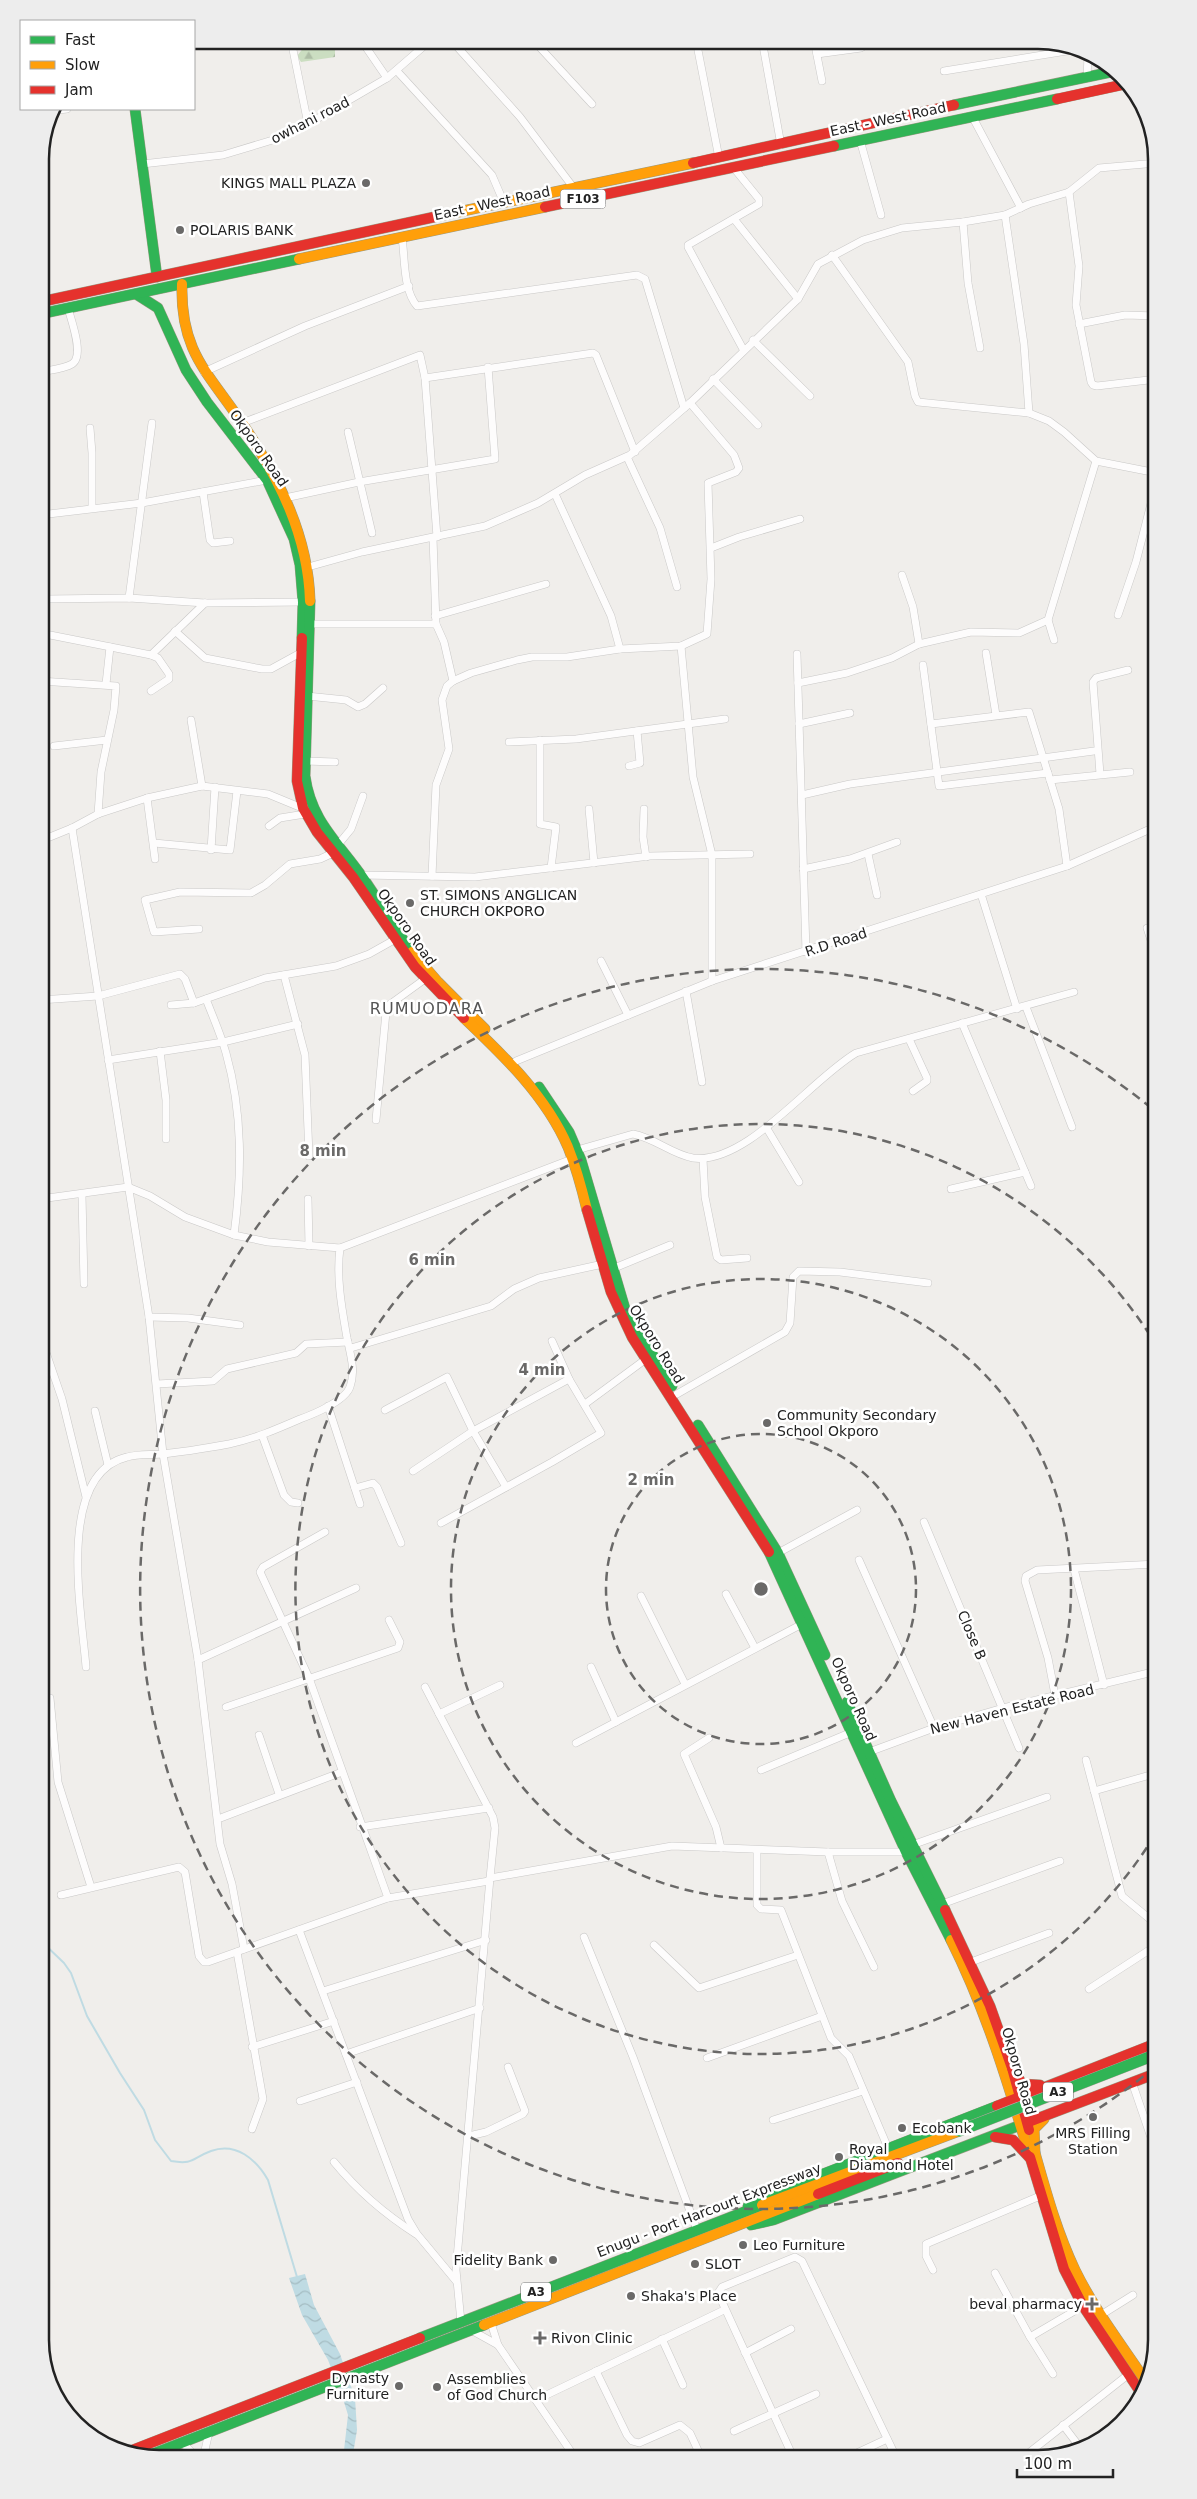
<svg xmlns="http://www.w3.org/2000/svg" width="1197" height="2499" font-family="'DejaVu Sans',sans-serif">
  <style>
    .forest { fill: url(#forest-firs) }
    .water { fill: url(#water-waves) }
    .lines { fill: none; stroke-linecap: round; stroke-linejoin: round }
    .stream { stroke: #bfdbe3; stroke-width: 2 }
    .street-casing { stroke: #c9c8c7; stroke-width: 8 }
    .fast-casing { stroke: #999a82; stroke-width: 11 }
    .slow-casing { stroke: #999a82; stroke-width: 11 }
    .jam-casing { stroke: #999a82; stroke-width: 11 }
    .street { stroke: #fdfcfc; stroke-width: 7 }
    .fast { stroke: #30b455; stroke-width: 10 }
    .slow { stroke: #ff9f0a; stroke-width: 10 }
    .jam { stroke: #e5322d; stroke-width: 10 }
    .fast-bridge-casing { stroke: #c5a2ac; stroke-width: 12; stroke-linecap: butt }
    .fast-bridge { stroke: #30b455; stroke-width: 11 }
    .ring { fill: none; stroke: #6a6968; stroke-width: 2.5; stroke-dasharray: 9 6 }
    .poi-dot { fill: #6a6968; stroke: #fff; stroke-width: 2 }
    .labels { text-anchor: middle; stroke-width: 5; stroke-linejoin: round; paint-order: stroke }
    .shield { fill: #fff; stroke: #646464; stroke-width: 1 }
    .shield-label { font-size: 12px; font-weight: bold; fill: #222 }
    .street-label { font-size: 14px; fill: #222; stroke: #fff }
    .poi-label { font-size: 14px; fill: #222; stroke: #fff; text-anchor: start }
    .quarter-label { font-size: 16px; letter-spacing: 1px; fill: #555; stroke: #fff }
    .rim { fill: none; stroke: #222; stroke-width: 2.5 }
    .centre { fill: #6a6968; stroke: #fff; stroke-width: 2.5 }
    .ring-label { font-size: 15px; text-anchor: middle; font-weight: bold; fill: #6a6968; stroke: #fff; stroke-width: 5; stroke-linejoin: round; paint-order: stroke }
  </style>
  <defs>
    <pattern id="forest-firs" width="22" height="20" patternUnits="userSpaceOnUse" patternTransform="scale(1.25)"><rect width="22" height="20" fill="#cbdec1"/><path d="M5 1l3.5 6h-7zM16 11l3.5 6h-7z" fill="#aebea6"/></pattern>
    <pattern id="water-waves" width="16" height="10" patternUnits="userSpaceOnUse" patternTransform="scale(1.25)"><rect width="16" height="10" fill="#bfdbe3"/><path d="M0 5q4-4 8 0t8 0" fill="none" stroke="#a4bcc2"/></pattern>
  </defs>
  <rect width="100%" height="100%" fill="#f0eeeb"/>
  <path class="forest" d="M295 40H332L335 46V57L301 62 297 56 304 47H296Z"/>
  <path class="water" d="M305 2274 314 2305 340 2354 355 2398 357 2430 353 2454 361 2459H343L348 2415 344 2402 328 2360 302 2315 289 2278Z"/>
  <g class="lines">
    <path class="stream" d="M40 1940 64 1963 71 1973 87 2016 120 2073 144 2110 155 2140 171 2161C194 2165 192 2158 211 2151 236 2142 256 2159 268 2180L297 2277"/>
    <g class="street-casing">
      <g id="street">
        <path d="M291 40 308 124"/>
        <path d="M361 40 387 78"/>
        <path d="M451 40 520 117 573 187"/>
        <path d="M533 40 592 104"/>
        <path d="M626 40V44"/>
        <path d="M696 40 719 158"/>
        <path d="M762 40 781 145"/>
        <path d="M814 40 822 81"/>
        <path d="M817 54 861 48 873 40"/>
        <path d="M397 71 492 175 504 203"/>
        <path d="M944 71 1073 50"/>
        <path d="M1087 78 1088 56"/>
        <path d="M50 111 67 109"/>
        <path d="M972 116 1021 208"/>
        <path d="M860 140 881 215"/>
        <path d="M142 164 223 155 276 139 308 124 387 78 431 40"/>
        <path d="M733 167 759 199V204L688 245V247L743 349"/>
        <path d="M1069 192 1079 266 1076 305 1091 382 1093 385 1097 386 1157 379"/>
        <path d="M1005 215 1024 344 1029 413"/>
        <path d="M734 219 798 299"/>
        <path d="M963 222 968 283 980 348"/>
        <path d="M402 237C405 258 403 290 417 306L637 275 645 279 684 408"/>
        <path d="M832 255 908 362 915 396 918 402 1029 413 1049 421 1064 432 1096 461 1157 473"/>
        <path d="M1079 324 1125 315 1157 316"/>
        <path d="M753 340 810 396"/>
        <path d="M40 372C49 370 64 369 72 364 85 356 71 320 68 308"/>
        <path d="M204 372 305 326 409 286"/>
        <path d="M425 378 593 353 596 355 635 452"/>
        <path d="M713 379 758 425"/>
        <path d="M242 423 420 355 425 378 437 537"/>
        <path d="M90 428 92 453V508"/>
        <path d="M348 432 372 533"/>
        <path d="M627 457 660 528 677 587"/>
        <path d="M203 492 210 540 213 543 230 541"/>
        <path d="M555 494 611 616 620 649"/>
        <path d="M285 498 359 482 495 459 488 367"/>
        <path d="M40 515 142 503 267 480"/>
        <path d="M433 538 436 624 444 642 453 681"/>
        <path d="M711 548 739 537 800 519"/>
        <path d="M308 567 362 552 485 526 538 503 585 475 630 455 690 403 798 299 818 264 863 240 902 228 963 222 1005 215 1029 204 1069 192 1099 168 1157 163"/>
        <path d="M902 575 913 607 919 644"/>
        <path d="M129 598 152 423"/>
        <path d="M47 599 129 598 205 603 303 602"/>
        <path d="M1118 615 1136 562 1157 480"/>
        <path d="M435 616 546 584"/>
        <path d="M310 624H436"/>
        <path d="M175 631 205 658 262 669H271L302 652"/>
        <path d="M40 633 151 655 205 603"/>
        <path d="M1054 640 1048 620 1096 461"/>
        <path d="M681 646 693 777 712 855V981"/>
        <path d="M986 653 996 715"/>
        <path d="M797 654 806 952"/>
        <path d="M151 655 158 658 169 674V679L151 691"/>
        <path d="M923 665 939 786 1048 773"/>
        <path d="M40 681 116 686 114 710 101 772 98 814"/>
        <path d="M798 683 847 673 892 658 919 644 971 632 1019 633 1048 620"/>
        <path d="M106 684 110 647"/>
        <path d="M307 696 346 700 358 707 365 704 383 688"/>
        <path d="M191 720 202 786"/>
        <path d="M799 724 850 713"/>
        <path d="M931 724 1029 712 1059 809 1067 866"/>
        <path d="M540 740V824L556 827 551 868"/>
        <path d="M509 742 576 739 725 719"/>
        <path d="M54 746 107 740"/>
        <path d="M305 761 335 762"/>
        <path d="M629 766 640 763 637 731"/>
        <path d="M1100 774 1093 682 1096 678 1128 670"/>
        <path d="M1050 780 1130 772"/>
        <path d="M802 795 850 784 1094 751"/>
        <path d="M147 798 155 859"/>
        <path d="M589 809 594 863"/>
        <path d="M644 809 643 837 646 857"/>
        <path d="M269 826 280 818 305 814"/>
        <path d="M72 828 149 1317 163 1454 198 1660 220 1844 232 1884 244 1949"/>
        <path d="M40 841 72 828 98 814 147 798 202 786 268 794 302 808"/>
        <path d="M154 843 230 850 237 791"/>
        <path d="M337 846 351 829 363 796"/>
        <path d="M211 850 215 787"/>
        <path d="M868 854 877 895"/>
        <path d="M803 869 850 859 897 842"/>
        <path d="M361 875 475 877 650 856 750 854"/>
        <path d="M432 876 436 785 449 749 442 700 447 686 453 681 471 673 517 660 532 657H567L620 649 681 646 707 634 711 579 708 483 736 472 739 468 734 455 690 403"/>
        <path d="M981 894 1017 1009"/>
        <path d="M1147 928 1157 959"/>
        <path d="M199 929 154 932 145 900 180 892 251 893 265 885 290 864 320 859 333 853"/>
        <path d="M601 961 628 1015"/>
        <path d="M284 975 305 1055 309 1156"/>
        <path d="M686 991 702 1082"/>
        <path d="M206 999C213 1017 221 1035 226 1053 243 1113 242 1174 234 1235"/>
        <path d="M40 1000 98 996 180 974 185 979 194 1003"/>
        <path d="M171 1005 194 1003 265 978 336 966 369 954 394 940"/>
        <path d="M1026 1007 1072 1127"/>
        <path d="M962 1023 1031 1186"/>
        <path d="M909 1039 927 1078V1081L913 1091"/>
        <path d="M160 1051 166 1100V1139"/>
        <path d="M108 1060 223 1042 298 1024"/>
        <path d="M516 1061 712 981 1067 866 1157 826"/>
        <path d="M376 1120 386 1012 389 1005 425 979"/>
        <path d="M766 1127 799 1182"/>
        <path d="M577 1150 633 1134C655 1138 671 1154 693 1158 747 1165 810 1080 856 1053L1074 992"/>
        <path d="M703 1159 705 1197 717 1257 721 1260 747 1258"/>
        <path d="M951 1189 1025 1172"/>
        <path d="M82 1195 84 1284"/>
        <path d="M40 1199 128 1187 150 1196 185 1217 234 1235 268 1242 340 1248 572 1159"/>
        <path d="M308 1199 309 1246"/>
        <path d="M612 1269 670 1245"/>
        <path d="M149 1317 188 1318 240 1325"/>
        <path d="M40 1335 62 1399 86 1497"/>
        <path d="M351 1348 491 1306 514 1289 539 1278 603 1264"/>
        <path d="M157 1384 213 1381 227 1369 296 1353 306 1344 348 1342"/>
        <path d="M677 1394 785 1332 790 1323 793 1277 799 1271 840 1272 928 1283"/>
        <path d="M585 1404 646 1359"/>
        <path d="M328 1406 360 1504"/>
        <path d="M385 1410 447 1377 473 1431 506 1487"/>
        <path d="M95 1411 108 1465"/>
        <path d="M262 1435 284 1495 291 1502 298 1503"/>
        <path d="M413 1471 473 1431 569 1379"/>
        <path d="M355 1488 373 1483 377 1487 401 1543"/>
        <path d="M924 1522 1019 1748"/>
        <path d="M441 1523 552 1462 601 1433 569 1379 552 1341"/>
        <path d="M325 1532 263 1567 260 1572 309 1678 388 1898"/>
        <path d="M778 1553 857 1510"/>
        <path d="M859 1560 934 1728"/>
        <path d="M1074 1569 1104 1685"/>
        <path d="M726 1594 755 1648"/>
        <path d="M641 1596 685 1684"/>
        <path d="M198 1660 356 1588"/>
        <path d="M86 1667C82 1614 55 1474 127 1457 138 1454 150 1455 161 1454 184 1452 207 1448 229 1444 254 1439 277 1429 300 1419 314 1414 345 1401 350 1387 356 1371 350 1353 347 1338 342 1309 336 1278 340 1248"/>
        <path d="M591 1667 616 1722"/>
        <path d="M425 1687 493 1817 495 1828 490 1878"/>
        <path d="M1055 1695 1048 1658 1025 1581 1026 1576 1037 1570 1157 1564"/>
        <path d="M50 1698 58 1782 91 1887"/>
        <path d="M226 1707 398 1648 400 1642 389 1620"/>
        <path d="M439 1714 500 1685"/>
        <path d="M259 1735 279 1794"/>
        <path d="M709 1738 684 1754 716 1827 721 1848"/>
        <path d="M576 1743 804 1623"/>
        <path d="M869 1752 934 1728 1003 1708 1157 1671"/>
        <path d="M1086 1760 1122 1896 1157 1925"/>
        <path d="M761 1770 852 1732"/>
        <path d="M1094 1791 1157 1773"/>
        <path d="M218 1819 342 1772"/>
        <path d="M360 1827 489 1808"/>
        <path d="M912 1845 1047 1797"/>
        <path d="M757 1850V1905L761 1909 781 1910 831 2038 849 2056 888 2148"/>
        <path d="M828 1852 842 1901 874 1967"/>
        <path d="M61 1895 179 1867 185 1872 199 1956 204 1962H208L388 1898 489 1881"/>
        <path d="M942 1904 1060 1861"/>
        <path d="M299 1930 408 2219 417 2234 456 2281"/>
        <path d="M584 1937 633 2057 697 2230"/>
        <path d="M654 1945 699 1988 798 1955"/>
        <path d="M237 1952 263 2099 252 2129"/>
        <path d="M971 1962 1049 1933"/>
        <path d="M1089 1989 1157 1945"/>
        <path d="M323 1991 486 1940"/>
        <path d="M252 2047 334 2021"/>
        <path d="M346 2054 480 2008"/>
        <path d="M707 2058 822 2016"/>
        <path d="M1132 2082 1157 2155"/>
        <path d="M300 2101 357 2082"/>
        <path d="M773 2120 863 2091"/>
        <path d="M469 2136 486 2132 523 2114 525 2111 508 2067"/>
        <path d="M334 2162C357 2190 386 2215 416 2234"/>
        <path d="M933 2270 926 2256V2244L1040 2196"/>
        <path d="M995 2273 1030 2337 1053 2374"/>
        <path d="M1101 2315 1133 2295"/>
        <path d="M461 2322 456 2270 490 1878 672 1846 828 1852H906"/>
        <path d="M491 2323 498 2345 576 2459"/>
        <path d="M471 2330 498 2345"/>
        <path d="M1030 2337 1083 2306"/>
        <path d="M662 2339 683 2385"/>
        <path d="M745 2353 791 2329"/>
        <path d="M596 2371 627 2435 632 2441 639 2443 680 2425 690 2433 702 2459"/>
        <path d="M536 2400 724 2310"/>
        <path d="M1063 2425 1082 2450"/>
        <path d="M734 2431 816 2394"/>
        <path d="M182 2442 198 2459"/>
        <path d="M203 2459 209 2432"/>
        <path d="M477 2459 484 2457 490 2459"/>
        <path d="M794 2459 718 2293 722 2287 795 2257 802 2261 897 2459"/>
        <path d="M844 2459 887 2439"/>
        <path d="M1021 2459 1129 2374"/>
      </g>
    </g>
    <g class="fast-casing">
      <g id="fast">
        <path d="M954 105 1116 71"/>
        <path d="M135 109 157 277"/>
        <path d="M834 146 1057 99"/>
        <path d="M136 294 158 308 186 370 207 402 267 480 294 539 300 565 303 602 302 638"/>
        <path d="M40 314 299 259"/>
        <path d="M310 601 305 776C311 821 338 842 363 878 380 902 394 928 412 952"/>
        <path d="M539 1087 569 1132 581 1160 626 1312 672 1386"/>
        <path d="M698 1425 778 1553 825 1655"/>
        <path d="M769 1552 906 1852 951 1940"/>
        <path d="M847 1702 891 1801 945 1910"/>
        <path d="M748 2206 769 2195 997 2106"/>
        <path d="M751 2225 773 2220 1031 2121"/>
        <path d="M420 2338 762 2205"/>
        <path d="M145 2457 484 2325"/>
      </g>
    </g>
    <g class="slow-casing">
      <g id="slow">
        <path d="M439 216 693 163"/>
        <path d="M299 259 545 207"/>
        <path d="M182 284C180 353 209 373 244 426 279 479 308 535 310 601"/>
        <path d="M412 952 438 982 485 1029"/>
        <path d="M464 1018C504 1056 546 1096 568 1147 576 1167 582 1189 587 1210"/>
        <path d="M951 1940C986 2010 1008 2083 1030 2157"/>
        <path d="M1033 2146C1045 2188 1056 2230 1075 2270 1094 2309 1121 2344 1145 2380"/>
        <path d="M1035 2153 1034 2129 1044 2119"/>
        <path d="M762 2205 959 2131"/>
        <path d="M484 2325 818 2194"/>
      </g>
    </g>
    <g class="jam-casing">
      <g id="jam">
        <path d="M1057 99 1126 84"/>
        <path d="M693 163 954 105"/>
        <path d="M545 207 834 146"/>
        <path d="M40 302 439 216"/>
        <path d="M302 638 297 781 303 808 317 832 353 877 415 967 464 1018"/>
        <path d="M587 1210 611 1292 632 1337 769 1552"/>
        <path d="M945 1910 990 2006 1012 2068 1029 2130"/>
        <path d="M1012 2068 1022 2084 1040 2085"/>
        <path d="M997 2106 1157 2043"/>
        <path d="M1031 2121 1157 2073"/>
        <path d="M995 2137 1013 2140 1029 2157"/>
        <path d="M1030 2157 1064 2269 1083 2306 1141 2393"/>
        <path d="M818 2194 898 2163"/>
        <path d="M130 2451 420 2338"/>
      </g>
    </g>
    <use href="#street" class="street"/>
    <use href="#fast" class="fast"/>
    <use href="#slow" class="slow"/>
    <use href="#jam" class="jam"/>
    <g class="fast-bridge-casing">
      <path id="fast-bridge" d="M959 2131 1157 2054"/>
    </g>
    <use href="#fast-bridge" class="fast-bridge"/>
  </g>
  <g class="ring">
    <circle cx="761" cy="1589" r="155"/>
    <circle cx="761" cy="1589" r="310"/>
    <path d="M1155 1835A465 465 0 1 1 1155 1343"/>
    <path d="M1155 2067A620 620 0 1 1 1155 1111"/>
  </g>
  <g class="poi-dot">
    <circle cx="366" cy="183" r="5"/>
    <circle cx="180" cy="230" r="5"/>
    <circle cx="410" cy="903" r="5"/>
    <circle cx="767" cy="1423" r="5"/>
    <circle cx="1093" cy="2117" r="5"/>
    <circle cx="902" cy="2128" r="5"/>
    <circle cx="839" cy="2157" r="5"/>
    <circle cx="743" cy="2245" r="5"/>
    <circle cx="553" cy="2260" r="5"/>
    <circle cx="695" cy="2264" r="5"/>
    <circle cx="631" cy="2296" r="5"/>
    <path d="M1089.5 2296.5h5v5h5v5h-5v5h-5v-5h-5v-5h5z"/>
    <path d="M537.5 2330.5h5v5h5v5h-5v5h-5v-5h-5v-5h5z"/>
    <circle cx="399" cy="2386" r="5"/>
    <circle cx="437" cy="2387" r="5"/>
  </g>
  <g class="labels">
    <g class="shield">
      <rect x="560.5" y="189.5" width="45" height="19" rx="4"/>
      <rect x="1043" y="2082.5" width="30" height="19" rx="4"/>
      <rect x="521" y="2282.5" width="30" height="19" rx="4"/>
    </g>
    <g class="shield-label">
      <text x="583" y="203">F103</text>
      <text x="1058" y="2096">A3</text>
      <text x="536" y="2296">A3</text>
    </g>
    <g class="street-label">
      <text transform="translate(888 119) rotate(-12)" y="5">East - West Road</text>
      <text transform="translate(310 120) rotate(-27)" y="5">owhani road</text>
      <text transform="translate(492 203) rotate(-12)" y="5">East - West Road</text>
      <text transform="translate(259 448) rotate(55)" y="5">Okporo Road</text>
      <text transform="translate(407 927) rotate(55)" y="5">Okporo Road</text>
      <text transform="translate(836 942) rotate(-18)" y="5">R.D Road</text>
      <text transform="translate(657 1344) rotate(58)" y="5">Okporo Road</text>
      <text transform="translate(972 1635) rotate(67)" y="5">Close B</text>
      <text transform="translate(854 1699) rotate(66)" y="5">Okporo Road</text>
      <text transform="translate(1012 1709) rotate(-14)" y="5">New Haven Estate Road</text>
      <text transform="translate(1019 2071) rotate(74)" y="5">Okporo Road</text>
      <text transform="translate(709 2210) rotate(-21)" y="5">Enugu - Port Harcourt Expressway</text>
    </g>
    <g class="poi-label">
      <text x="356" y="188" text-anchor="end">KINGS MALL PLAZA</text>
      <text x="190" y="235">POLARIS BANK</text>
      <text x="420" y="900">ST. SIMONS ANGLICAN<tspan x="420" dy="16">CHURCH OKPORO</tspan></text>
      <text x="777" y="1420">Community Secondary<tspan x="777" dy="16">School Okporo</tspan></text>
      <text x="912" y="2133">Ecobank</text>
      <text x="1093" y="2138" text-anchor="middle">MRS Filling<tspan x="1093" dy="16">Station</tspan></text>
      <text x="849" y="2154">Royal<tspan x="849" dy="16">Diamond Hotel</tspan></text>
      <text x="753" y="2250">Leo Furniture</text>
      <text x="543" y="2265" text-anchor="end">Fidelity Bank</text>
      <text x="705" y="2269">SLOT</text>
      <text x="641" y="2301">Shaka's Place</text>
      <text x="1082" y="2309" text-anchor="end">beval pharmacy</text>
      <text x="551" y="2343">Rivon Clinic</text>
      <text x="389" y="2383" text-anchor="end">Dynasty<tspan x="389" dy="16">Furniture</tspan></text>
      <text x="447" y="2384">Assemblies<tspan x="447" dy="16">of God Church</tspan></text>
    </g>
    <g class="quarter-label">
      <text x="427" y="1014">RUMUODARA</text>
    </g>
  </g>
  <path d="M0 0H1197V2499H0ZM159 49H1038A110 110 0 0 1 1148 159V2340A110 110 0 0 1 1038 2450H159A110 110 0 0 1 49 2340V159A110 110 0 0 1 159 49Z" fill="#ededed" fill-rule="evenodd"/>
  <path class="rim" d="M159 49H1038A110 110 0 0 1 1148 159V2340A110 110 0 0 1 1038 2450H159A110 110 0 0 1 49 2340V159A110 110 0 0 1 159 49Z"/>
  <circle cx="761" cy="1589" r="8" class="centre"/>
  <g class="ring-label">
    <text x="323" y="1156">8 min</text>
    <text x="432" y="1265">6 min</text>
    <text x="542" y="1375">4 min</text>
    <text x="651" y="1485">2 min</text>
  </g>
  <rect x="20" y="20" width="175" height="90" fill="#ffffff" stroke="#a7a7a7"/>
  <rect x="30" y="36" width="25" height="8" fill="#30b455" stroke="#a7a7a7"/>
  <text x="65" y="45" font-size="15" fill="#222222">Fast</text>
  <rect x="30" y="61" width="25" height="8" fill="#ff9f0a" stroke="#a7a7a7"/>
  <text x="65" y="70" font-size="15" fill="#222222">Slow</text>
  <rect x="30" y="86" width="25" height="8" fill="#e5322d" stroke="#a7a7a7"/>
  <text x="65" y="95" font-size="15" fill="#222222">Jam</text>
  <path d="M1017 2469v8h96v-8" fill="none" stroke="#222222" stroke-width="2.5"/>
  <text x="1024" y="2469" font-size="15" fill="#222222" stroke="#ffffff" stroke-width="4" paint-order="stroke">100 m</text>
</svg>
